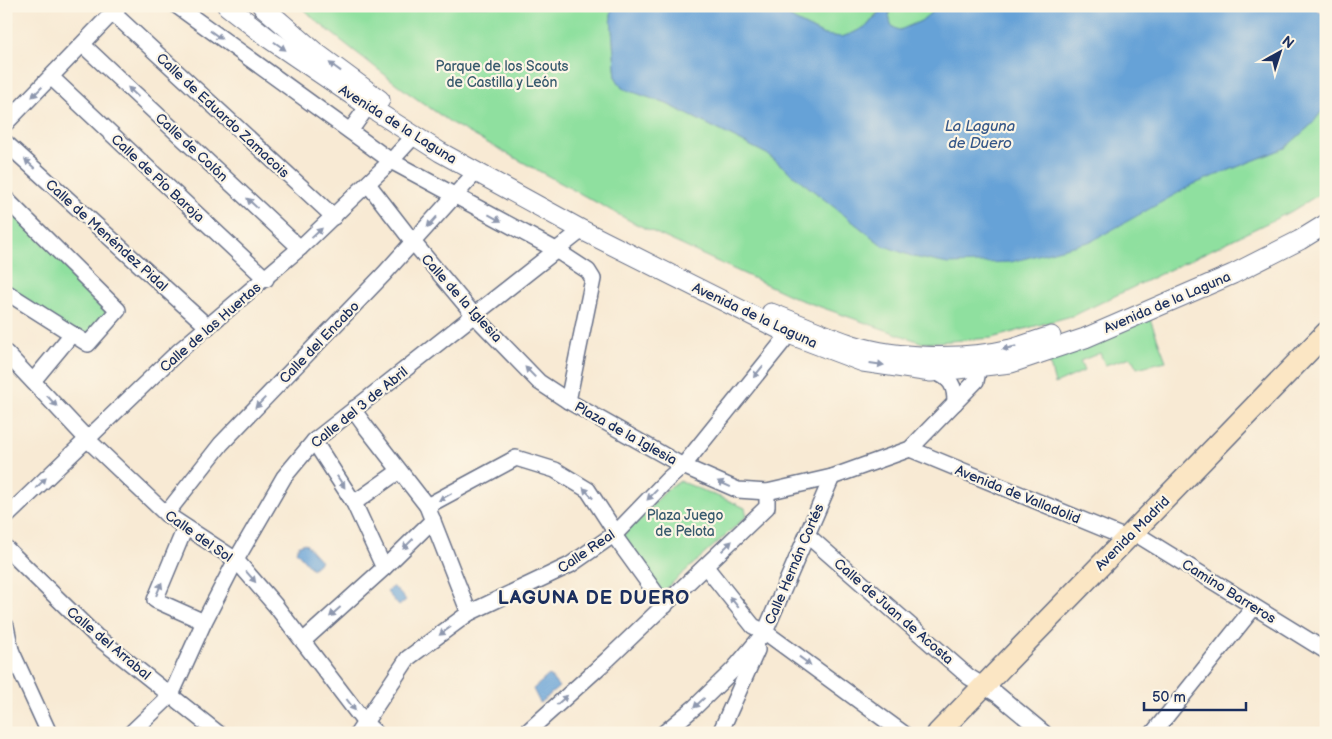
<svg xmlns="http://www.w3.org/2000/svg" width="1332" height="739" font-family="'Balsamiq Sans',sans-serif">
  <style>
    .green { fill: #8fe09f; stroke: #55887e }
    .water { fill: #66a2d7; stroke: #40689a }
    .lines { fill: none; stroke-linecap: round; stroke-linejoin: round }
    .minor-casing { stroke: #687087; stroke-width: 18 }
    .tertiary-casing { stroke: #687087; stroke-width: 21 }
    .secondary-casing { stroke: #687087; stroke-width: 24 }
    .minor { stroke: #fff; stroke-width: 15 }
    .tertiary { stroke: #fff; stroke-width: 19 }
    .secondary { stroke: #fbe6c4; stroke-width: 21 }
    .oneway { fill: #8d97ae }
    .labels { text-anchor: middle; stroke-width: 4.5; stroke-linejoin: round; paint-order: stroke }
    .park-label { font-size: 14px; fill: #385b6e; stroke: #fcf5e5 }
    .street-label { font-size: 14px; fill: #1b2f5e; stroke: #fcf5e5 }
    .water-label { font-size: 15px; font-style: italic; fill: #355788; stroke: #fcf5e5 }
    .district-label { font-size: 19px; font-weight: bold; letter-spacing: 1px; fill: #1b2f5e; stroke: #fcf5e5 }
  </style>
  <rect width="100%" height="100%" fill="#fcf5e5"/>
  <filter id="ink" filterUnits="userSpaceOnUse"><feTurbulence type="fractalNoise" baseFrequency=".02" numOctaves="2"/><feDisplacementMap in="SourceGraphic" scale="10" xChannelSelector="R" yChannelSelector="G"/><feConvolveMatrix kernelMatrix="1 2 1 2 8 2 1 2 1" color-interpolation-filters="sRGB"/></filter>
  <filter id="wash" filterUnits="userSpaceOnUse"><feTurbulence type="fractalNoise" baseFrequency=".0096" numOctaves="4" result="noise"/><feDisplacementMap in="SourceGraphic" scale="20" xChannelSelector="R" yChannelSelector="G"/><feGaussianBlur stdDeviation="1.12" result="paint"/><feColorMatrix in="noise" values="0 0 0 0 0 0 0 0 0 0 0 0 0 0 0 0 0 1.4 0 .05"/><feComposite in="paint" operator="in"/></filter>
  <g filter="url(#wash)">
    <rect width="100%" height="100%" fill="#f8ead4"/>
    <g class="green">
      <path d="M301 6H612L611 17 616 78 622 88 667 104 767 154 882 245 1194 184 1285 148 1312 124 1326 106V190L1292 211 1075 315 992 338 923 343 798 299 634 223 453 124 407 92 315 20Z"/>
      <path d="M779 6H939L921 21 900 30C889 28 890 20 889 11L877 13 867 26 853 33 842 37 824 35 794 20Z"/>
      <path d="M6 206 114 315 88 344 6 288Z"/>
      <path d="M1150 319 1166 361 1137 368 1131 357 1105 365 1100 353 1080 361 1084 371 1055 384 1049 361Z"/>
      <path d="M680 481 732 502 745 508 747 516 662 592 622 536 667 490Z"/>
    </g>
    <g class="water">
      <path d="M612 6H779L794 20 824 35 842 37 853 33 867 26 883 8 889 11C890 20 889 28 900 30L921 21 939 6H1158L1167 8 1174 6H1312L1326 16V106L1312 124 1285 148 1194 184 1092 241 1011 262 948 264 914 257 882 245 767 154 667 104 622 88 616 78 611 17Z"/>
      <path d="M305 543 321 561 312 569 296 551 299 545Z"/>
      <path d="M393 586 406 600 399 606 387 592Z"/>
      <path d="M549 675 559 687 540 703 533 689Z"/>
    </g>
  </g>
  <g filter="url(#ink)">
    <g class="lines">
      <g class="minor-casing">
        <g id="minor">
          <path d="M177 6 391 161 556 250 588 271 593 279 568 401"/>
          <path d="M113 13 334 217"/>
          <path d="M83 45 300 248"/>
          <path d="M51 77 266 279"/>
          <path d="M6 123 119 6"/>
          <path d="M350 131 368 106"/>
          <path d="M6 143 208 327"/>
          <path d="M368 184 413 242 474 315 539 382 568 401 683 466 738 490 767 492 832 477 910 449 976 381 979 367 977 358"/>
          <path d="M6 199 118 310 88 344 6 292"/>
          <path d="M6 353 87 439 166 514 236 560 275 605 365 723 376 733"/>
          <path d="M935 372C951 379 955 385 955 403"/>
          <path d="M33 381 72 334"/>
          <path d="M355 408 357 415 365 426 427 506 469 613"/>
          <path d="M910 449 1126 538"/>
          <path d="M354 503 399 471"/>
          <path d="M427 506 516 458 555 470 588 490 616 533"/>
          <path d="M166 514 221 444 384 274 476 172"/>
          <path d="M6 517 179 351 300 248 391 161 413 137"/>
          <path d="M185 528 155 600 204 622"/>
          <path d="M1133 532 1326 651"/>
          <path d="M613 534 665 606"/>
          <path d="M807 535 969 677 997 694 1044 733"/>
          <path d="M6 548 96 636 218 733"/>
          <path d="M706 567 753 626 765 632 903 733"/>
          <path d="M384 568 433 520"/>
          <path d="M6 626 11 650 8 658"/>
          <path d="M303 641 384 568 354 503 314 441"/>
          <path d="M11 650 49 733"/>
          <path d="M131 733 171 695 204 622 236 560 284 477 314 441 582 230"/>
          <path d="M358 733 408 658 469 613 570 565 616 533 668 479 683 466 789 334"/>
          <path d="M526 733 607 660 767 507V492"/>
          <path d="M664 733 695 707 732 671 765 632 832 477"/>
          <path d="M720 733 757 650"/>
          <path d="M1153 733 1254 607"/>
        </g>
      </g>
      <g class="tertiary-casing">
        <g id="tertiary">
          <path d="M227 6 268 38 368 106 440 152 582 230 789 334 863 362 931 372 1011 363 1085 338 1233 274 1300 240 1326 224"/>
          <path d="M262 6 315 52 380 100"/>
          <path d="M771 313C798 323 825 336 853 345 897 359 966 360 1011 349 1025 345 1038 340 1051 336"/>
        </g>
      </g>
      <g class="secondary-casing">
        <path id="secondary" d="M938 733 1326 333"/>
      </g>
      <use href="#minor" class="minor"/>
      <use href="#tertiary" class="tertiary"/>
      <use href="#secondary" class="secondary"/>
    </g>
    <defs><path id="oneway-solid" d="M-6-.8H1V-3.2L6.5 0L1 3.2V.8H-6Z" transform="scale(1.25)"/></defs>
    <g class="oneway">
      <use href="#oneway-solid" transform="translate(216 35) rotate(36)"/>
      <use href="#oneway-solid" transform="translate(280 46) rotate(35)"/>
      <use href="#oneway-solid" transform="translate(335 67) rotate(-144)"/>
      <use href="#oneway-solid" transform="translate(37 92) rotate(135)"/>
      <use href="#oneway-solid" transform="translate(133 92) rotate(-137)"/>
      <use href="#oneway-solid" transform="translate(30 164) rotate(-138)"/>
      <use href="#oneway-solid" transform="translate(252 203) rotate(-137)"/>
      <use href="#oneway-solid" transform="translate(495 218) rotate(28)"/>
      <use href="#oneway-solid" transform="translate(432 222) rotate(132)"/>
      <use href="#oneway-solid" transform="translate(317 233) rotate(-43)"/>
      <use href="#oneway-solid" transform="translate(1009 348) rotate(167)"/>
      <use href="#oneway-solid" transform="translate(877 364) rotate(8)"/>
      <use href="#oneway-solid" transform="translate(530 372) rotate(-134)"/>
      <use href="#oneway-solid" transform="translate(758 372) rotate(129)"/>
      <use href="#oneway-solid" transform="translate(52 401) rotate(47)"/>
      <use href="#oneway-solid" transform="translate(260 403) rotate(134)"/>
      <use href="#oneway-solid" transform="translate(341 482) rotate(57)"/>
      <use href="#oneway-solid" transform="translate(41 483) rotate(-44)"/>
      <use href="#oneway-solid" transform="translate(724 484) rotate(-156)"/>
      <use href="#oneway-solid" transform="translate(588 493) rotate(-133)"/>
      <use href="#oneway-solid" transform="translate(652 495) rotate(134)"/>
      <use href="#oneway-solid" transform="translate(445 497) rotate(151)"/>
      <use href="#oneway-solid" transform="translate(408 544) rotate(135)"/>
      <use href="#oneway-solid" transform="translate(727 546) rotate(-44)"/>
      <use href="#oneway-solid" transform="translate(251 577) rotate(49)"/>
      <use href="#oneway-solid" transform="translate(159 589) rotate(-67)"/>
      <use href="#oneway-solid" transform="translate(734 602) rotate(-129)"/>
      <use href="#oneway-solid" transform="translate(335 612) rotate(138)"/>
      <use href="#oneway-solid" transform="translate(445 631) rotate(144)"/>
      <use href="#oneway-solid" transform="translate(805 661) rotate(36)"/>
      <use href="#oneway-solid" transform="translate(562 700) rotate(-41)"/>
      <use href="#oneway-solid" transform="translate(699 703) rotate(137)"/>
      <use href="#oneway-solid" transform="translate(351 705) rotate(53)"/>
    </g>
  </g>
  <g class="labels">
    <g class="park-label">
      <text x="502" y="71">Parque de los Scouts<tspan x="502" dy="16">de Castilla y León</tspan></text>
      <text x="685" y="520">Plaza Juego<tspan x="685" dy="16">de Pelota</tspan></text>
    </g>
    <g class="street-label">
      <text transform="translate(223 115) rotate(43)" y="5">Calle de Eduardo Zamacois</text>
      <text transform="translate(398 124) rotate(32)" y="5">Avenida de la Laguna</text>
      <text transform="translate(192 147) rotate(43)" y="5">Calle de Colón</text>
      <text transform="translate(158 178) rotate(43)" y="5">Calle de Pío Baroja</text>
      <text transform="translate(107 235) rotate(42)" y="5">Calle de Menéndez Pidal</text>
      <text transform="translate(462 298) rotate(48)" y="5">Calle de la Iglesia</text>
      <text transform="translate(1167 302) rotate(-23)" y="5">Avenida de la Laguna</text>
      <text transform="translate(755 315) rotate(25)" y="5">Avenida de la Laguna</text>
      <text transform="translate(210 327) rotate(-41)" y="5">Calle de las Huertas</text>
      <text transform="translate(319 342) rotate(-46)" y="5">Calle del Encabo</text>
      <text transform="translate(359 407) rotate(-39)" y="5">Calle del 3 de Abril</text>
      <text transform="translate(626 433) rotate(29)" y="5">Plaza de la Iglesia</text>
      <text transform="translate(1018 494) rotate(22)" y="5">Avenida de Valladolid</text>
      <text transform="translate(1132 533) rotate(-45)" y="5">Avenida Madrid</text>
      <text transform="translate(199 536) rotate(35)" y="5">Calle del Sol</text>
      <text transform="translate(586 551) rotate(-34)" y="5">Calle Real</text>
      <text transform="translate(794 564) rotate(-67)" y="5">Calle Hernán Cortés</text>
      <text transform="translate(1229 591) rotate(32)" y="5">Camino Barreros</text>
      <text transform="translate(894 611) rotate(41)" y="5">Calle de Juan de Acosta</text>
      <text transform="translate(109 643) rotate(40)" y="5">Calle del Arrabal</text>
    </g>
    <g class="water-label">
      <text x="980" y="131">La Laguna<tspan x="980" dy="17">de Duero</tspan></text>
    </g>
    <g class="district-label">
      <text x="594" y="604">LAGUNA DE DUERO</text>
    </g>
  </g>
  <rect width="1332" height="739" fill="none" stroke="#fcf5e5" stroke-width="25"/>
  <g transform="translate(1280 52) rotate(39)" stroke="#fcf5e5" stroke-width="4" paint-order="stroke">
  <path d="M0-4L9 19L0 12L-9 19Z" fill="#1b2f5e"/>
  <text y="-8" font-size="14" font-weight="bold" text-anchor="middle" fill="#1b2f5e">N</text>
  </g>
  <path d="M1144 702v8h102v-8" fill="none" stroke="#1b2f5e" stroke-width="2.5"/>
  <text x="1152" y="702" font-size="15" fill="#1b2f5e" stroke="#fcf5e5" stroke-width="4" paint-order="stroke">50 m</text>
</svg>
